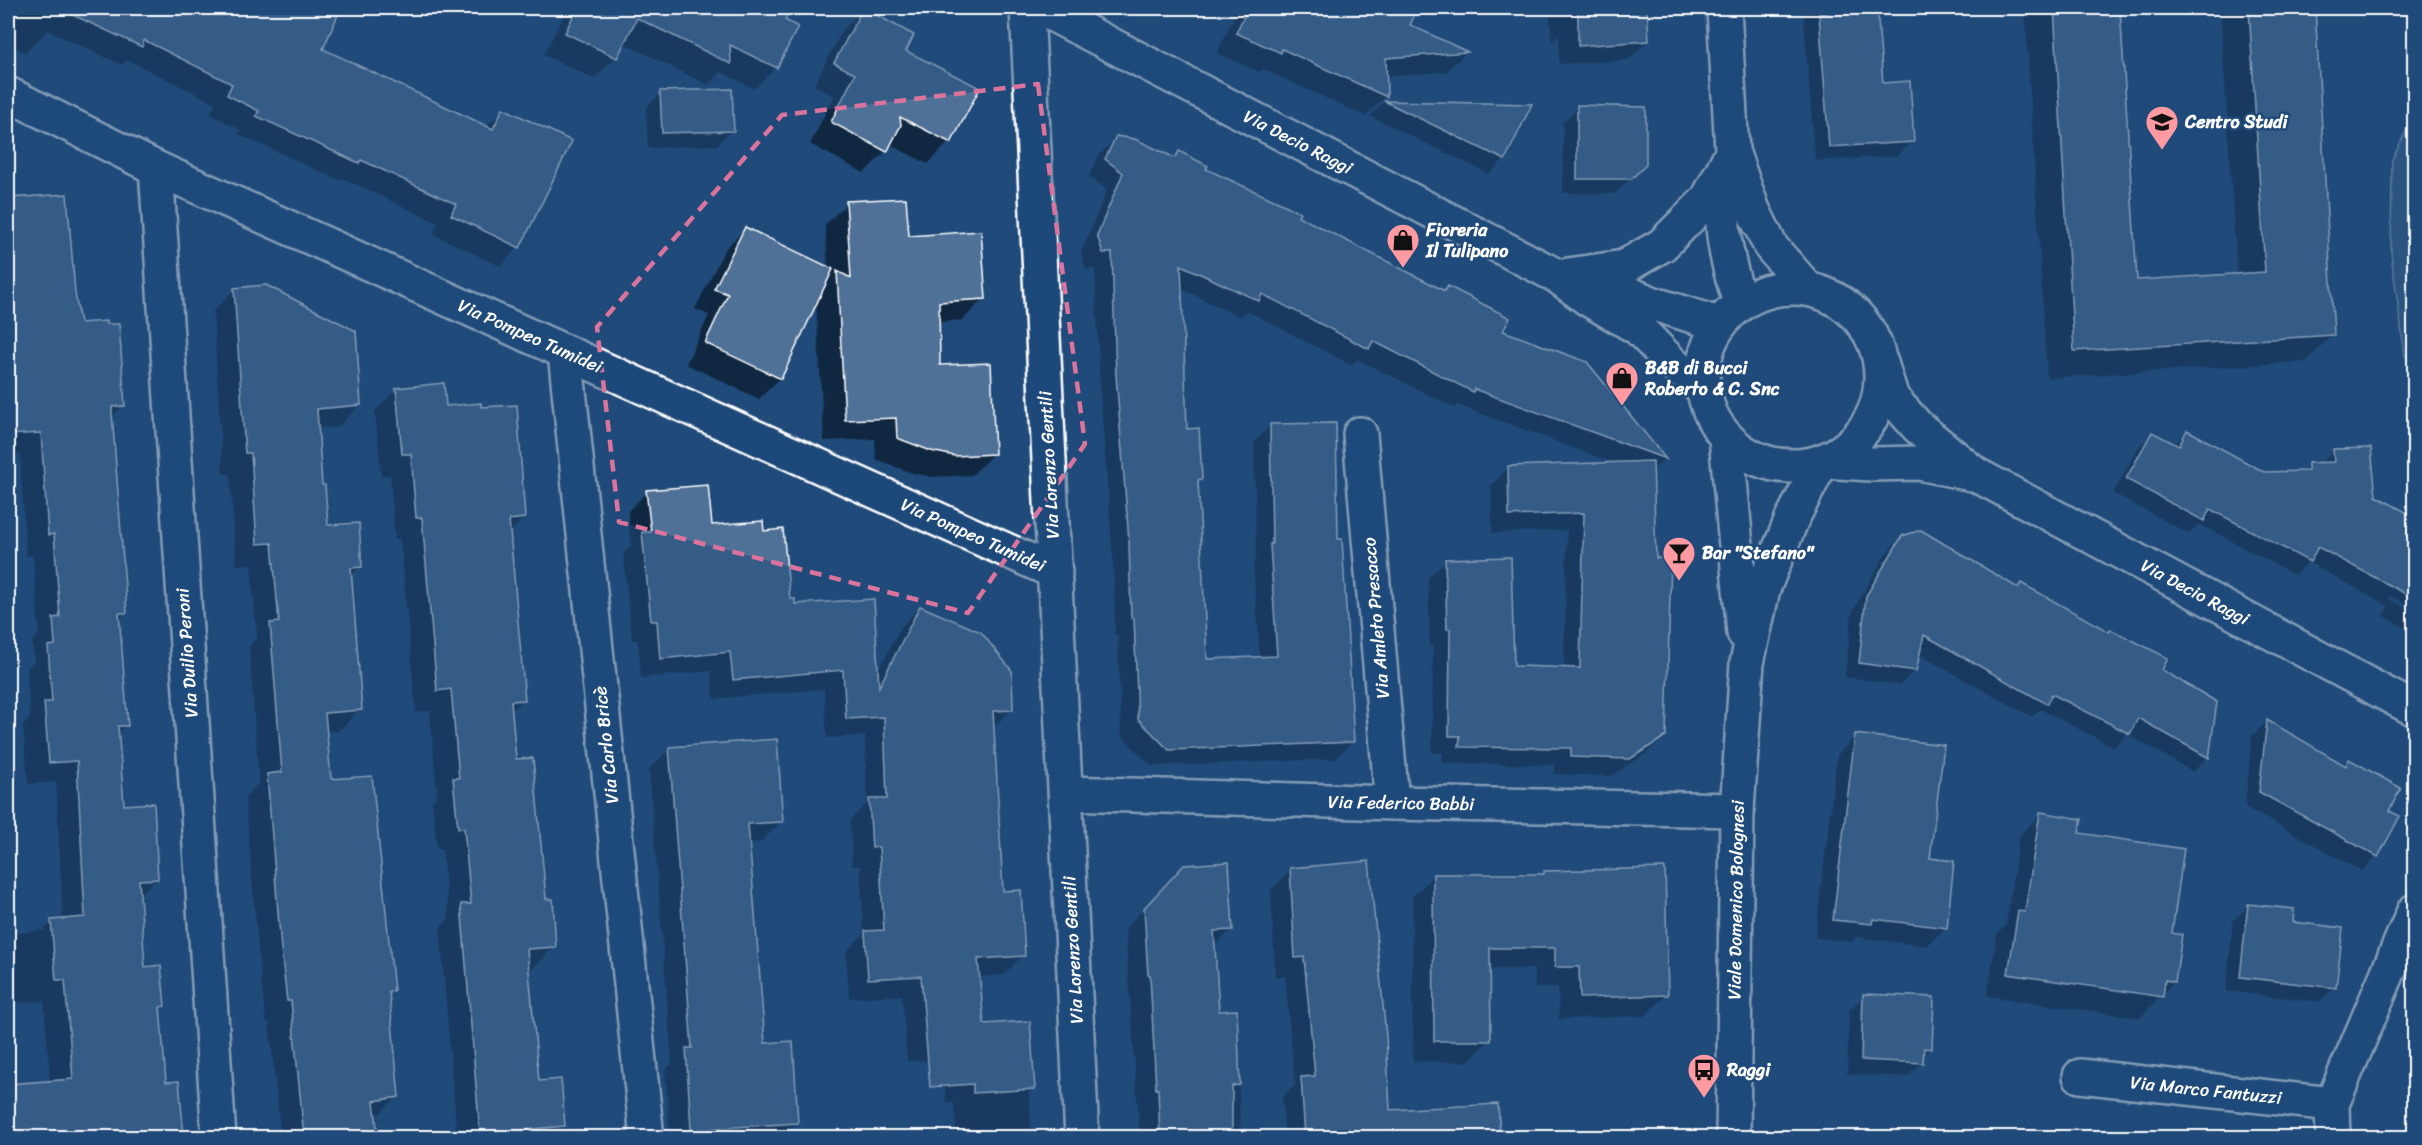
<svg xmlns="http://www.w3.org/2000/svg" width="2422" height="1145" font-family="Sriracha,sans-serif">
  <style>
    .green { fill: #3c618b; stroke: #9eb0c5; stroke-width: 1.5 }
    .shadow { fill: #0007; fill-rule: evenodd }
    .building { fill: #507197; stroke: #fff; stroke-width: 1.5 }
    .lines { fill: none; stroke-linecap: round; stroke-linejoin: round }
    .minor-casing { stroke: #fff; stroke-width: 38 }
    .tertiary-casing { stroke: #fff; stroke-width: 38 }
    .secondary-casing { stroke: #fff; stroke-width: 38 }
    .minor { stroke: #1f4a7a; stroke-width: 33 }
    .tertiary { stroke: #1f4a7a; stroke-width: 33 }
    .secondary { stroke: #1f4a7a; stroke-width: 33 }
    .marked { fill: none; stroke: #da749d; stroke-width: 4.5; stroke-dasharray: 12 8; stroke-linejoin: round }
    .labels { text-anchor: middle; stroke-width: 5; stroke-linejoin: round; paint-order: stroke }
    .poi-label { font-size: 18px; font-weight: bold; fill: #fff; stroke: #1f4a7a; text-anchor: start }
    .street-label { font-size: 18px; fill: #fff; stroke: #1f4a7a }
  </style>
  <rect width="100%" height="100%" fill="#1f4a7a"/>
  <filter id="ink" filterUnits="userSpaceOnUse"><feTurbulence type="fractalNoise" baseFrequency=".0167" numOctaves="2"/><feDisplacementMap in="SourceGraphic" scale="12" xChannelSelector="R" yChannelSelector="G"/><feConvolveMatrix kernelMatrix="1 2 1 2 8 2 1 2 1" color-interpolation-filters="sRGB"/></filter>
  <g filter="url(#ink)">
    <path class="green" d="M2414 115V367L2405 356 2391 254 2392 160Z"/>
    <g class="shadow">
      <path d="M8 8H340L321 49 485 127 503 110 519 247 500 266 433 234 438 223 342 178 339 180 238 134 241 130 210 114 215 103 127 60 122 65 47 30 26 53 8 44Z"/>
      <path d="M567 8H789L783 21 776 67 754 89 721 72 708 85 623 43 616 57 594 79 544 55Z"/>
      <path d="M1238 8H1416L1408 26 1465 53 1446 72 1385 76V97L1365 116 1263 69 1259 72 1217 53Z"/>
      <path d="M1549 8H1645L1648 41 1628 60 1559 64V35L1552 42Z"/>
      <path d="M1803 8H1876L1881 84 1912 142 1897 156 1815 161Z"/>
      <path d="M2025 8H2119L2136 282 2237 275 2220 8H2314L2333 334 2305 362 2047 378Z"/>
      <path d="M863 9 904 51 978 88 949 142 928 164 889 144 886 151 864 173 810 144 834 96 814 85 842 31Z"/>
      <path d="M661 93 732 130 717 145 648 148 646 108Z"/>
      <path d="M1384 102 1530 106 1504 159 1489 174 1370 116Z"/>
      <path d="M1578 107 1644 165 1615 194 1563 193V122Z"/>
      <path d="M1116 138 1173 159 1179 153 1204 170 1443 292 1448 288 1501 332 1586 363 1664 459 1652 471 1654 559 1665 735 1647 753 1611 776 1554 774 1555 765 1442 763 1443 753H1432L1433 646H1430L1428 578 1446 560 1512 668 1564 669 1567 530 1492 533 1491 485 1509 467 1617 464 1457 405 1455 408 1357 359 1351 365 1247 311 1241 317 1181 289 1186 430 1201 479 1197 483 1206 660 1260 658 1253 562 1256 560 1254 442 1271 425 1336 541 1352 742 1335 759 1152 766 1121 736 1118 635H1115L1113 558 1100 392 1095 269H1086L1081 252 1107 190 1089 176 1099 155Z"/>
      <path d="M66 196 74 293 79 325 123 406 111 418 126 612 118 620 126 725 117 734 122 806 156 879 138 897 144 968 164 1005 159 1010 164 1084 178 1083 182 1138H8V1086L50 1082 44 1001 8 1003V934L44 930 52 921H63L56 782 28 784 23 725 30 718 27 669 34 662 32 641 39 634 33 555 26 556 20 454 8 455V200Z"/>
      <path d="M847 203 908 237 984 298 963 320 938 322 939 367 994 453 972 475 932 477 909 472 876 459 875 439 824 441 816 301 779 379 759 399 686 364 709 315 695 309 725 249 745 229 828 269 825 225ZM829 275V282L823 287Z"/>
      <path d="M235 289 360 405 338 427 317 428 321 487 327 527 361 566 350 577 360 709 339 731 325 732 329 781 393 990 388 995 397 1097 374 1119 376 1138H272L280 1129 269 1022H266L260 972 245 797 259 783 249 646 257 638 251 564 236 565 230 474H223L213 311Z"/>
      <path d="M397 389 444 408 524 518 509 533 523 700 510 712 515 761 554 947 532 969H527L537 1082 560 1080 565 1138H457L440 928 449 918 442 849H437L432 801 437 796 430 711 416 712 400 539H395L390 475H381L375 411Z"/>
      <path d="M2187 432 2264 474 2300 473 2309 464H2320L2334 450 2375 497 2414 518V609L2391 596 2389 599 2414 613V633L2384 616 2388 606 2308 562 2295 575 2199 524 2189 534 2113 493 2138 448 2152 434 2174 445Z"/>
      <path d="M647 492 710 527 763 533 789 601 876 674 901 627 920 607 1012 709 993 728 1001 893 1023 955 1004 975 978 977 983 1026 1033 1088 1029 1093 1032 1138H956L954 1103H946L943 1060 907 1061 902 995 849 998 846 952 864 934 860 866H852L850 820 867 803 865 736 827 738 824 689 714 699 711 671 641 678 638 640H632L623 553 631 546 628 511Z"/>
      <path d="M1902 537 2016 589 2021 585 2108 633 2160 670 2215 703 2207 758 2193 772 2127 734 2114 747 2040 709 2032 717 1918 654 1915 670 1900 685 1845 677 1852 612 1887 552Z"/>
      <path d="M2267 722 2344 767 2349 761 2387 811 2377 856 2362 871 2245 807 2252 736Z"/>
      <path d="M1856 736 1928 860 1946 927 1927 946 1856 937 1852 942 1815 938 1837 755Z"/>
      <path d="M670 749 782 821 761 842 748 843 764 1044 797 1122 781 1138H670L665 1070 672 1064 649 769Z"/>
      <path d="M2041 814 2078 835 2170 934 2174 981 2140 1018 1987 996 1997 934 2006 925 2019 836Z"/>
      <path d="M1290 870 1389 1112 1497 1106 1499 1138H1285L1282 1098 1295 1085 1285 976 1275 977 1271 890Z"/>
      <path d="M1545 872 1666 995 1645 1016 1559 1019 1558 987 1535 988 1534 969H1489V1040L1468 1062 1413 1061 1412 897 1434 875H1542Z"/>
      <path d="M1164 887 1231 930 1213 948 1217 1013 1235 1012 1241 1138H1140L1125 929Z"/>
      <path d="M2248 906 2291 924 2335 987 2320 1002 2226 991 2233 921Z"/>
      <path d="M1864 996 1931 1048 1922 1057V1062L1907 1077 1847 1074 1849 1010Z"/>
    </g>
    <g class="building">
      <path d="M58 8H341L323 49 493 129 503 108 572 141 520 248 451 215 456 204 361 160 359 163 256 116 259 111 227 95 232 84 144 40 142 47Z"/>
      <path d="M577 8H791L785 20 798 27 777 68 730 45 731 64 637 18 617 58 565 33Z"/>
      <path d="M863 8 914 35 906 51 980 88 951 143 900 117 901 125 887 152 831 122 855 74 834 63Z"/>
      <path d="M1248 8H1418L1410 25 1468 52 1386 58 1387 97 1282 49 1281 53 1236 33Z"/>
      <path d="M1578 8H1647L1649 41 1578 46Z"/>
      <path d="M1827 8H1877L1883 83 1910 81 1914 142 1829 147 1819 14 1827 13Z"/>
      <path d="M2054 8H2120L2137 280 2265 272 2249 8H2315L2334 335 2074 351Z"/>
      <path d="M732 89 734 131 662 133 660 91Z"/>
      <path d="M1384 101 1532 104 1505 160Z"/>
      <path d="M1577 105 1646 107V165L1631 179H1577Z"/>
      <path d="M1116 136 1135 139 1175 158 1179 151 1208 166 1206 169 1300 212 1298 216 1445 291 1448 286 1510 318 1503 331 1587 362 1666 459 1474 389 1473 392 1373 341 1369 349 1262 294 1259 301 1181 265 1187 429 1199 428 1202 479 1198 480 1207 659 1277 656 1270 544H1272L1270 424 1336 423 1338 539H1342L1354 742 1169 750 1138 719 1134 618H1131L1129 541 1116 375 1112 253H1103L1097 235 1123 173 1105 159Z"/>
      <path d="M67 194 75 293 80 323 106 321V324H119L125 406 112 407V413L127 613H119L128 726H118L124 805 154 803 158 879 139 880 145 967 161 965 165 1006 160 1007 166 1082 179 1081 184 1137H100L99 1130 8 1137V1084L73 1079 65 980H56L51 920 85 917 77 761 49 763 44 702H52L48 646 55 645 53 618 60 617 54 534 48 535 41 433 8 435V198Z"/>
      <path d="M906 198 909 236 981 231 986 299 939 302 940 365 991 363 995 454 955 456 931 451 897 438 896 418 845 420 837 271 851 278 846 201Z"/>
      <path d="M745 227 833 269 781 379 705 343 728 294 714 289Z"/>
      <path d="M266 285 356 331 361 405 317 409 322 485H325L328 525 359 523 362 567 351 568 362 710 325 713 331 779 372 776 394 991H389L399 1097 374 1101 378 1137H304L291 1001H287L281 949 267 774 282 772 270 623 279 622 272 543 257 544 251 453H245L234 288Z"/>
      <path d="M444 383 446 406 481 403V407L517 405 525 518 509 520 525 700 511 701 516 759 533 758 546 899H553L556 947 527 949 539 1081 561 1079 565 1126 480 1134 461 904H471L464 828H458L453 778H459L451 689 437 691 422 518H416L411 454H402L396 388Z"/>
      <path d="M2187 430 2264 472 2308 471V463L2334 462 2333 449 2371 448 2376 496 2415 517V599L2318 547 2310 562 2210 509 2204 521 2126 479 2152 432 2179 446Z"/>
      <path d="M1653 461 1656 558H1671L1666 736 1630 759 1571 757V748L1459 747 1460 736H1449L1450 629H1447L1445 559 1511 557 1514 666 1580 668 1584 513 1509 516 1508 466Z"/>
      <path d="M708 485 712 525 763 521 764 531 783 529 790 599H795V604L874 599 879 687 920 606 981 632 1012 671 1013 710 993 711 1003 891 1021 890 1025 956 978 959 984 1024 1030 1021 1035 1089 973 1093V1084L930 1087 921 976 868 979 865 931 884 930 879 847 872 848 869 799H887L884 717 846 719 843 670 733 680 730 652 660 659 657 621H651L642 532H651L646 490Z"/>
      <path d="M1921 530 2018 588 2021 583 2109 632 2110 629 2168 658 2162 670 2217 702 2209 758 2138 718 2130 734 2052 694 2047 704 1924 635 1916 671 1859 663 1866 596 1902 536Z"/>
      <path d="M2267 720 2346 766 2349 759 2401 788 2389 811 2400 816 2378 857 2259 792Z"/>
      <path d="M1855 734 1944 745 1930 858 1954 861 1947 928 1873 919 1872 924 1833 920Z"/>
      <path d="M777 739 783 822 748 824 765 1043 793 1041 798 1123 691 1130 686 1048H692L669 747Z"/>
      <path d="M2040 812 2082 819 2079 833 2184 849 2172 933 2182 935 2175 982 2165 980 2163 997 2008 974 2018 911 2025 912Z"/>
      <path d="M1369 861 1386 1036 1390 1110 1498 1104 1500 1137H1305L1301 1077 1315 1076 1304 957 1295 958 1290 868Z"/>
      <path d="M1229 862 1233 930 1214 931 1219 1011 1237 1010 1240 1085 1232 1086V1137H1160L1158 1089H1156L1150 975H1148L1144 908 1184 865Z"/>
      <path d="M1665 868 1668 995 1580 998 1579 967H1555V948H1490L1491 1041H1434L1433 874H1544V871Z"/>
      <path d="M2248 904 2294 909 2293 922 2343 928 2336 988 2240 977Z"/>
      <path d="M1863 994 1934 997 1932 1049 1924 1048 1923 1063 1861 1060Z"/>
    </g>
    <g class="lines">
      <g class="minor-casing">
        <g id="minor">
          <path d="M1027 8 1082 1138"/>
          <path d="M8 94 156 168 1055 572"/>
          <path d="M156 168 219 1138"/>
          <path d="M1568 275 1624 267 1662 245 1707 200 1728 160"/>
          <path d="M565 352 647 1138"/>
          <path d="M1360 434 1392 803"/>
          <path d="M1066 793 1392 803 1737 810"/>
          <path d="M2080 1076 2332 1104"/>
          <path d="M2333 1138 2332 1104 2414 911"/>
        </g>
      </g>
      <g class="tertiary-casing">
        <g id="tertiary">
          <path d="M1724 8 1732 151 1753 210 1771 247 1807 288"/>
          <path d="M1732 152C1717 216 1721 241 1740 303"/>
          <path d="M1726 437 1744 633"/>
          <path d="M1733 1138 1737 810 1747 663 1763 589 1792 519 1822 461"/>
        </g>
      </g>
      <g class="secondary-casing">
        <g id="secondary">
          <path d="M1040 8 1557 276 1588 299 1638 328 1673 364 1703 389"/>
          <path d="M1581 281 1610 286 1654 304 1719 324"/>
          <circle cx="1792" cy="377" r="89"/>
          <path d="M1881 363 1892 398 1918 427 1975 474 2414 709"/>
          <path d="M1822 461 1871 464 1919 463 1972 474"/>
        </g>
      </g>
      <use href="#minor" class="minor"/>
      <use href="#tertiary" class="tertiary"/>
      <use href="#secondary" class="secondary"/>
    </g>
  </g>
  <path d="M0 0H2422V1145H0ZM1038 84 1085 444 968 613 619 522 597 327 782 115Z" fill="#1f4a7a" fill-opacity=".55" fill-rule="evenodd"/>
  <path class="marked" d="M1038 84 1085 444 968 613 619 522 597 327 782 115Z"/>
  <defs>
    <g id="school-pin" transform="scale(1.725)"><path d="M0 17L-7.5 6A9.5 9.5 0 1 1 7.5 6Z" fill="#ff9aa2" stroke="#1f4a7a"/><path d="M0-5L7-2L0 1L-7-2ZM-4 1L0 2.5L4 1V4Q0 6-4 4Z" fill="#111"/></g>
    <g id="shop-pin" transform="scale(1.725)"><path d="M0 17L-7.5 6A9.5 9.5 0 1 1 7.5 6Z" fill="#ff9aa2" stroke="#1f4a7a"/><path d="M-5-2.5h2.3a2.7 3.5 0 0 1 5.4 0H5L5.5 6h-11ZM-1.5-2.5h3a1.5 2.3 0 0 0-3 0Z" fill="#111"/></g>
    <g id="bar-pin" transform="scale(1.725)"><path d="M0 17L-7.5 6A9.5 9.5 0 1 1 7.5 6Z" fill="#ff9aa2" stroke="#1f4a7a"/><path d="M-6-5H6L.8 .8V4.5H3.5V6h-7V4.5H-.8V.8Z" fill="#111"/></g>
    <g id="bus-pin" transform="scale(1.725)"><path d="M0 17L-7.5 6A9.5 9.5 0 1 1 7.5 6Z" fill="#ff9aa2" stroke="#1f4a7a"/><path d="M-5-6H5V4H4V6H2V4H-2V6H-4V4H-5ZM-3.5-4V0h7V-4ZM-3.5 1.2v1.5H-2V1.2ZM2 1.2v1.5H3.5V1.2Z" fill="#111"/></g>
  </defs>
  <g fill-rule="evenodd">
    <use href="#school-pin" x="2162" y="122"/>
    <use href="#shop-pin" x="1403" y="240"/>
    <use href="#shop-pin" x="1622" y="378"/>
    <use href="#bar-pin" x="1679" y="553"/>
    <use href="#bus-pin" x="1704" y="1070"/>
  </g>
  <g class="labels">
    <g class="poi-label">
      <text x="2185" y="128">Centro Studi</text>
      <text x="1426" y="236">Fioreria<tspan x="1426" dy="21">Il Tulipano</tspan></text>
      <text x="1645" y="374">B&amp;B di Bucci<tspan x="1645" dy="21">Roberto &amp; C. Snc</tspan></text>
      <text x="1702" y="559">Bar "Stefano"</text>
      <text x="1727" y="1076">Raggi</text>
    </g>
    <g class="street-label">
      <text transform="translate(1298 142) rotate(27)" y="6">Via Decio Raggi</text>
      <text transform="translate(530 336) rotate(24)" y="6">Via Pompeo Tumidei</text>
      <text transform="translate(1049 465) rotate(-93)" y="6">Via Lorenzo Gentili</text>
      <text transform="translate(973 535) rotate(24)" y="6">Via Pompeo Tumidei</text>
      <text transform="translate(2195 592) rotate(28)" y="6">Via Decio Raggi</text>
      <text transform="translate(1376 618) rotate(-95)" y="6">Via Amleto Presacco</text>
      <text transform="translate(187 653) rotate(-94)" y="6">Via Duilio Peroni</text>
      <text transform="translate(606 745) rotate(-96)" y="6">Via Carlo Bricè</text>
      <text transform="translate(1401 803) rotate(1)" y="6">Via Federico Babbi</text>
      <text transform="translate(1736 900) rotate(-89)" y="6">Viale Domenico Bolognesi</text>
      <text transform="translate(1073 950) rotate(-93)" y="6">Via Lorenzo Gentili</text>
      <text transform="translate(2206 1090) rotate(6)" y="6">Via Marco Fantuzzi</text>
    </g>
  </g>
  <rect width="2422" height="1145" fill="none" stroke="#1f4a7a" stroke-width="30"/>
  <rect x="15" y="15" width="2392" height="1115" fill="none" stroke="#fff" stroke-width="2" filter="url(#ink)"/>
</svg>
